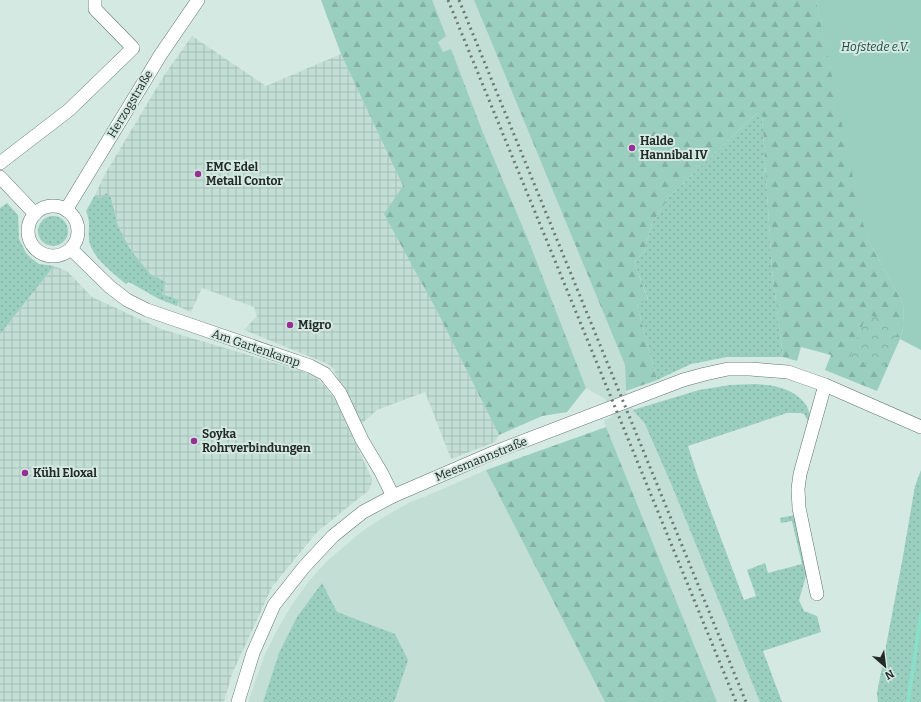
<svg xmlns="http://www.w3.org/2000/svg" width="921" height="702" font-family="Bitter,serif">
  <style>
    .built { fill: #c2ded5 }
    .industrial { fill: url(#industrial-grid) }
    .grass { fill: url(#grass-dots) }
    .forest { fill: url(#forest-firs) }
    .park { fill: url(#park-crowns) }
    .garden { fill: #9acebe }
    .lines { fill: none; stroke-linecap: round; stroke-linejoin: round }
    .stream { stroke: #89dfc7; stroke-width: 4 }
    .minor-casing { stroke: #63766f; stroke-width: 14 }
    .minor { stroke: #fff; stroke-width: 13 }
    .rail { stroke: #6b7874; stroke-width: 3; stroke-dasharray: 2 4; stroke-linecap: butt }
    .poi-dot { fill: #973094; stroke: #d4e9e2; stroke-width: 1.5 }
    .labels { text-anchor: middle; stroke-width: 4; stroke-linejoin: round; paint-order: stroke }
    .park-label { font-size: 12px; font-style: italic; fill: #20473c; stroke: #d4e9e2 }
    .street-label { font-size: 12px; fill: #232a28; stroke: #d4e9e2 }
    .poi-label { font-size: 12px; font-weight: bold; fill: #232a28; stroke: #d4e9e2; text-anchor: start }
  </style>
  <defs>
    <pattern id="industrial-grid" width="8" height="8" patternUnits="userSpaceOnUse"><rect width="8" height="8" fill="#c2ded5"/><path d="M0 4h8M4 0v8" fill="none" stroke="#a6bfb7"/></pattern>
    <pattern id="grass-dots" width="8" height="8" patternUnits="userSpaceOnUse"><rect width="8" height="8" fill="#9acebe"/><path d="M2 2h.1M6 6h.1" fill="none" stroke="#84b1a3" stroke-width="1.8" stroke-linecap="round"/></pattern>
    <pattern id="forest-firs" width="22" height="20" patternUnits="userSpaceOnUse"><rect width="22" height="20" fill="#9acebe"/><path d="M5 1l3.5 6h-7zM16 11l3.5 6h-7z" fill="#84b1a3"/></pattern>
    <pattern id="park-crowns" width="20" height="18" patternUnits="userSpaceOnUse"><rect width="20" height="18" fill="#9acebe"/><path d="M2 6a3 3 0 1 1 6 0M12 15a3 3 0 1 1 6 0" fill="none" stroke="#84b1a3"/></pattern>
  </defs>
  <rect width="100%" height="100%" fill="#d4e9e2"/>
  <g class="built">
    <path d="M418 0H474L625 365 626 391 633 410 645 424 672 486 760 702H717L606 427 604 420 612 417 605 399 586 388 531 247Z"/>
    <path d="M486 470 605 702H248L265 654 276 632 291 606 309 581 326 562 361 532 382 518 412 501 424 497Z"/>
  </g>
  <g class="industrial">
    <path d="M192 36 266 86 341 54 403 186 436 309 499 435 495 442 451 459 425 392 377 410 360 425 358 416 335 373 333 368 328 364 244 330 257 316 254 307 202 288 191 312 177 306 178 300 162 294 166 282 150 274 130 249 118 226 111 198 101 200 95 195 105 174 165 74Z"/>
    <path d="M54 266 67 271 92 297 161 329 302 371 314 376 325 386 336 401 372 479 371 485 369 490 317 532 272 587 232 674 224 702H0V334Z"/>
  </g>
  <g class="grass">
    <path d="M757 113 762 114 772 270 783 357H727L691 364 657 380 637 305 648 299 634 262 644 252 652 223 669 197Z"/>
    <path d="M106 193 111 198 118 226 130 249 150 274 166 282 162 294 179 300 177 306 159 299 129 282 126 284C114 274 90 256 89 239 88 228 91 222 86 211L95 195 101 199Z"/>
    <path d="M7 203 18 215 19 239 26 253 32 259 39 264 54 266 0 334V208Z"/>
    <circle cx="53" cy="231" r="15"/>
    <path d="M756 384C764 385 773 385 781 388 796 392 814 406 809 423L804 414 800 413H787L688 446 698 477 744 600 756 596 747 570 765 563 768 573 802 564 792 521 781 523 780 518 795 515 808 569 799 600 804 611 817 616 821 632 763 651 782 702H760L672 486 645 424 633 410 699 390 730 385Z"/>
    <path d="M921 470V702H878L877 693 902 562 915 486Z"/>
    <path d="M322 583 337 612 395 634 408 660 394 702H263L279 653 297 617Z"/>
  </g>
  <g class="forest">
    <path d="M321 0H432L446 36 438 42 443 52 451 49 483 133 531 247 586 388 567 412 542 416 499 435 436 309 384 214 403 186 341 54Z"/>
    <path d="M474 0H816L868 240 903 303 904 325 900 339 877 391 825 370 831 355 801 347 797 361 783 357 772 270 762 115 757 113 669 197 652 223 644 252 634 262 648 300 637 305 657 380 626 391 625 365Z"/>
    <path d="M606 427 717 702H605L486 470Z"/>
  </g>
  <path class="park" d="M867 314 900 327 883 370 850 357Z"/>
  <path class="garden" d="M816 0H921V350L900 339 904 325 903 303 868 240 862 220Z"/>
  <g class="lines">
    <path class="stream" d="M908 702 921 614"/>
    <g class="minor-casing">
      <g id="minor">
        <path d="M0 163 69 110 133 48 95 9V0"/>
        <path d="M0 177 35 214"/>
        <circle cx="53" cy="231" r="25"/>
        <path d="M66 210 161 54 198 0"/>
        <path d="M71 249 110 287 127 300 147 310 310 366 325 374 340 393 362 440 381 472 393 496"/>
        <path d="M817 594 799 508 798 489 800 474 825 385"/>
        <path d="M238 702 253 653 274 605 304 567 333 536 363 512 393 496 495 452 683 380 705 374 728 369H750L788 372 825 385 921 427"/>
      </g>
    </g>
    <use href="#minor" class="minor"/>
    <g class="rail">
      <path d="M448 0 736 702"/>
      <path d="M459 0 746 702"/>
    </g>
  </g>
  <g class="poi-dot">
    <circle cx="632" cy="148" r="4"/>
    <circle cx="198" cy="174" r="4"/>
    <circle cx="290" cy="325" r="4"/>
    <circle cx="194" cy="441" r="4"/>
    <circle cx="25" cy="473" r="4"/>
  </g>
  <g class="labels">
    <g class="park-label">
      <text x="875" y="51">Hofstede e.V.</text>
    </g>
    <g class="street-label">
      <text transform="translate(130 104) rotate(-59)" y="4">Herzogstraße</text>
      <text transform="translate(256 348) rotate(19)" y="4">Am Gartenkamp</text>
      <text transform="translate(481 459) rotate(-22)" y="4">Meesmannstraße</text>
    </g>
    <g class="poi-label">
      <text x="640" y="145">Halde<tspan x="640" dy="14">Hannibal IV</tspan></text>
      <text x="206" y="171">EMC Edel<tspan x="206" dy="14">Metall Contor</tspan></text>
      <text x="298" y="329">Migro</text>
      <text x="202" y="438">Soyka<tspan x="202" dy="14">Rohrverbindungen</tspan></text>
      <text x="33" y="477">Kühl Eloxal</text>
    </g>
  </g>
  <g transform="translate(885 666) rotate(152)" stroke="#d4e9e2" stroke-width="3" paint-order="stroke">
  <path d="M0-3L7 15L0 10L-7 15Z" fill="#232a28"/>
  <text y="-6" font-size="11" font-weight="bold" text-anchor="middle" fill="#232a28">N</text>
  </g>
</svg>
